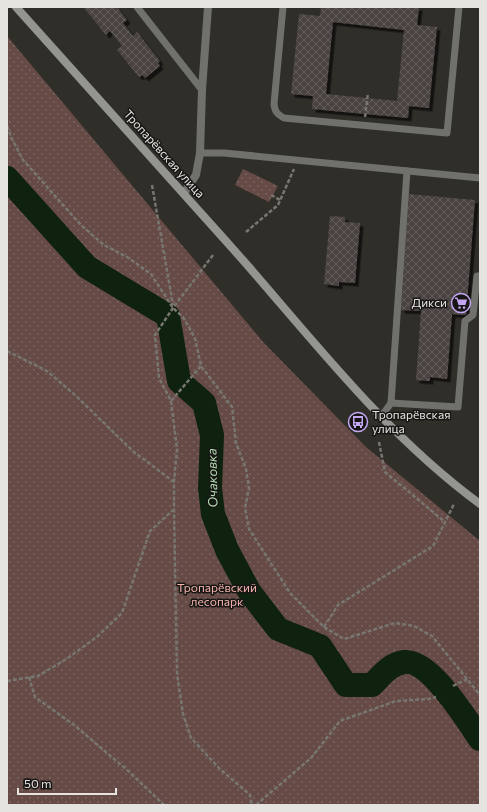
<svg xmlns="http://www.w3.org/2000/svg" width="487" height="812" font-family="Commissioner,sans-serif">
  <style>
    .park { fill: url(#park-dots) }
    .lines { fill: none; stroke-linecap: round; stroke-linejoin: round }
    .river { stroke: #0f220f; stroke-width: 24 }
    .building { fill: url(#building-cross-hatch); fill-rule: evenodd; filter: url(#shadow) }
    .path { stroke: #787671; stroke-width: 2.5; stroke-dasharray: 4 2; stroke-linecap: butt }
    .lane { stroke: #70706d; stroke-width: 7 }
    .street { stroke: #70706d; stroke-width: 8 }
    .secondary { stroke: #949591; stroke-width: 8 }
    .labels { text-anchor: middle; stroke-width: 3; stroke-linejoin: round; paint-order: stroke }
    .street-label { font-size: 12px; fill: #e6e4e1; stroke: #181614 }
    .poi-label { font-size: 12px; fill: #e6e4e1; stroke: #181614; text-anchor: end }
    .park-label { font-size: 12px; fill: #f3b5ad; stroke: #181614 }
    .water-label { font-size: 13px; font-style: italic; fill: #b3dcb1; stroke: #181614 }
  </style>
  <defs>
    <pattern id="park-dots" width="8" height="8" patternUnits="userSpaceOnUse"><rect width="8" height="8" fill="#654a46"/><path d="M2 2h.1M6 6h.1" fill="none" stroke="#7b6460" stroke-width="1.8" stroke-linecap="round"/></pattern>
    <pattern id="building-cross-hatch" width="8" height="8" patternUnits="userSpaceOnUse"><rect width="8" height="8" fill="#48433f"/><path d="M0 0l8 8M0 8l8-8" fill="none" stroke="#625e5a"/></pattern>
    <filter id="shadow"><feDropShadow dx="3.5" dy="3.5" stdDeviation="0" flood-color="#0009"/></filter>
  </defs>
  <rect width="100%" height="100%" fill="#302e29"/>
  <g class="park">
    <path d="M7 36 264 343 366 447 480 541V805H7Z"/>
    <path d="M243 169 278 186 269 202 235 185Z"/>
  </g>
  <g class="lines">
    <path class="river" d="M7 178 87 267 168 316 179 381 204 403 212 435 210 488 213 514 227 550 249 591 278 629 320 646 346 685H372C381 676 390 664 404 662 430 659 466 719 480 739"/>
  </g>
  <g class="building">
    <path d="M85 7H117L127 20 123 23 133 36 137 32 160 61 158 63 160 66 145 78 142 75 139 77 117 50 122 46 110 31 106 35 84 8Z"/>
    <path d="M321 7H419L417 25 437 27 429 108 409 106 408 118 312 109 313 96 291 94 299 14 320 16ZM333 22 404 30 397 101 326 94Z"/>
    <path d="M409 194 475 200 466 315 452 314 447 379 430 377V381L416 380 421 311 401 310Z"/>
    <path d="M330 216 345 217V222L360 223 355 283 339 282V286L324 284Z"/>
  </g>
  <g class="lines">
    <g class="path">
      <path d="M365 117 368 93"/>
      <path d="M7 126 12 139 23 160 81 225 104 245 127 257 151 274 173 308 183 317 195 338 201 366 232 407 236 443 246 469 249 488 245 508 249 529 290 593 324 627 344 639 395 623 414 626 432 636 480 695"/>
      <path d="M152 185 173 305"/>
      <path d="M271 195 280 200"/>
      <path d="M246 232 278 205 294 169"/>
      <path d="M213 255 173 308 155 335 159 378 171 401 177 449 174 482V510L177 674 183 714 191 738 220 769 250 795 252 805"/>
      <path d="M7 351 47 371 76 396 134 452 174 482"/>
      <path d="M171 401 201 366"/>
      <path d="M379 442 385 472 445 522"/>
      <path d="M324 627 338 605 433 546 454 504"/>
      <path d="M29 677 35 697 74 725 126 769 164 805"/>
      <path d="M7 681 38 676 68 658 98 636 122 613 150 531 173 510"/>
      <path d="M453 686 467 679"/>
      <path d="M256 805 311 758 340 721 396 701 429 699 436 697"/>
    </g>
    <g class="lane">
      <path d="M137 7 202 90"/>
      <path d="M283 7 274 104C275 112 277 114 284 118L447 133 459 7"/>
      <path d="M200 153H224L480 178"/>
      <path d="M391 403 458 407 465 321 473 315 477 276H480"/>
      <path d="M381 417 391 403 407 171"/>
    </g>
    <path class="street" d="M184 193 196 175 200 153 202 90 208 7"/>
    <path class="secondary" d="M16 7C94 94 172 180 249 267 321 350 390 438 480 504"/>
  </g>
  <defs>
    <g id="supermarket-ring" transform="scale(1)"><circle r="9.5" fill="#181614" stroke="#c3a7f2" stroke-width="1.5"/><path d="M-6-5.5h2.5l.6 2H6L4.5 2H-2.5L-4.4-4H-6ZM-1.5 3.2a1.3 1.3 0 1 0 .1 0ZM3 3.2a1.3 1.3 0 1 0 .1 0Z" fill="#c3a7f2"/></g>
    <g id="bus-ring" transform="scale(1)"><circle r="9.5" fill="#181614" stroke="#c3a7f2" stroke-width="1.5"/><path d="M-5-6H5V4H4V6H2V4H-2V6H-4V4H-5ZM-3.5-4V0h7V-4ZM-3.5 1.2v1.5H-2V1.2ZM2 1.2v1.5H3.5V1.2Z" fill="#c3a7f2"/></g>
  </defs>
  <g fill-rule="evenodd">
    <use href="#supermarket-ring" x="461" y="303"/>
    <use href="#bus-ring" x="358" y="422"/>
  </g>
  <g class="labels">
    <g class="street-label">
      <text transform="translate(164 154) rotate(48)" y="4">Тропарёвская улица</text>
    </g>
    <g class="poi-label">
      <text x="447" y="307">Дикси</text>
      <text x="372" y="419" text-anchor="start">Тропарёвская<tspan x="372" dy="14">улица</tspan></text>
    </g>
    <g class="park-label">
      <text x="217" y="592">Тропарёвский<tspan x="217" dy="14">лесопарк</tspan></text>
    </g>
    <g class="water-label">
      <text transform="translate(212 478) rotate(-91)" y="5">Очаковка</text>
    </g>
  </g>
  <rect width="487" height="812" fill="none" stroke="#e6e4e1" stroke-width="16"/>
  <path d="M18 788v6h98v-6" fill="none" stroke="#e6e4e1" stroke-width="2"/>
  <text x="24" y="788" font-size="12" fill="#e6e4e1" stroke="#181614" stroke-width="3" paint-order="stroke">50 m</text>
</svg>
